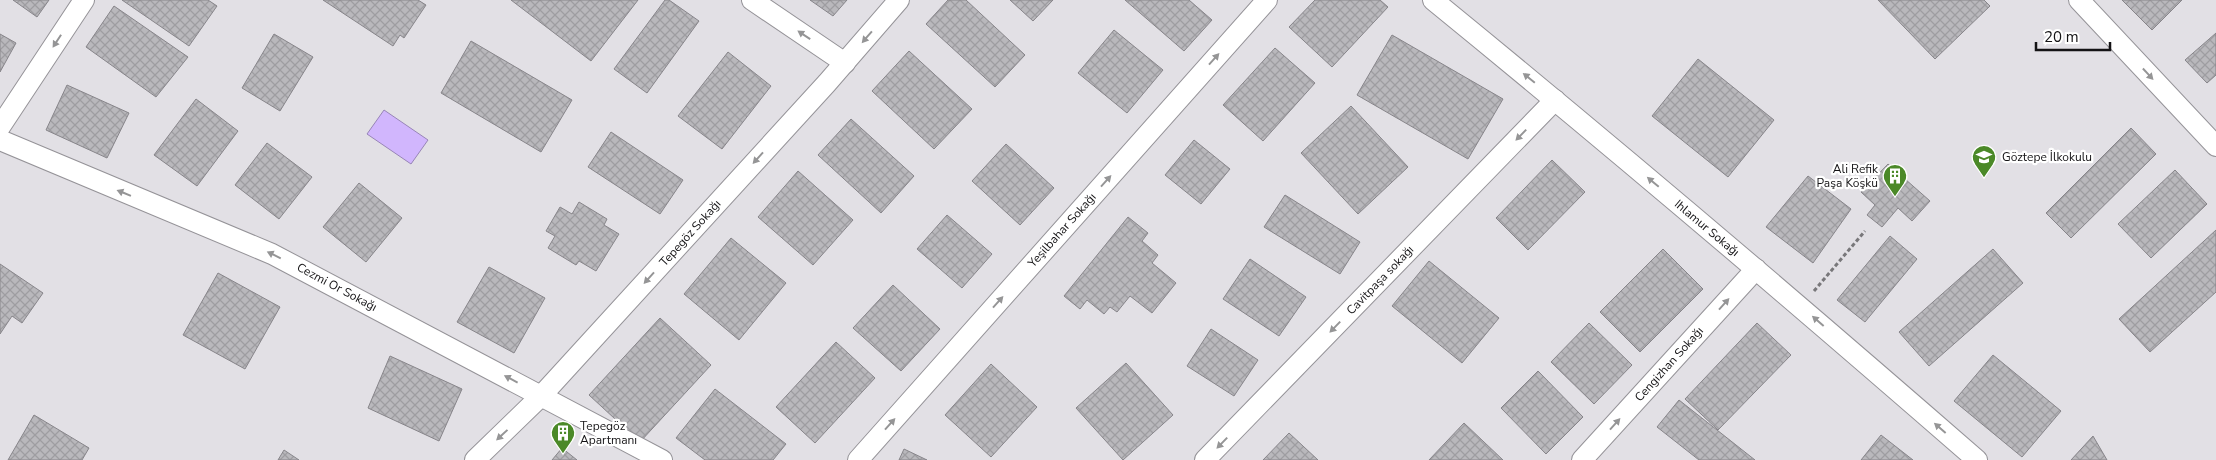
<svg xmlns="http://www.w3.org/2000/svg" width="2216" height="460" font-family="'Nunito Sans',sans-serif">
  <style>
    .water { fill: #d1b6fd; stroke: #9885b7 }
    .building { fill: url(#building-cross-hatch); stroke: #87858a }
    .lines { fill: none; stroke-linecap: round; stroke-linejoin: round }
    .street-casing { stroke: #959398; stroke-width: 22 }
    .path { stroke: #78777a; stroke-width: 3; stroke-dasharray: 4 2.5; stroke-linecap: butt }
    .street { stroke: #fff; stroke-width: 20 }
    .oneway { fill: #959596 }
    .labels { text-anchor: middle; stroke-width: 4.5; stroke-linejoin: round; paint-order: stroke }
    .poi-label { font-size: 12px; fill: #141315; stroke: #fff; text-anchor: start }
    .street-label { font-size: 12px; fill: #141315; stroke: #fff }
  </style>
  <defs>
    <pattern id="building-cross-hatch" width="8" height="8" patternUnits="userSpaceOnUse" patternTransform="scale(1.25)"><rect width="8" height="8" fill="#b9b8bc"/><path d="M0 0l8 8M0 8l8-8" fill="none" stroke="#9e9da1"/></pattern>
  </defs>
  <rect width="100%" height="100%" fill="#e2e0e5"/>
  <path class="water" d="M384 110 428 140 411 164 367 134Z"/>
  <g class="building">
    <path d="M13 0H49L37 17Z"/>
    <path d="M122 0H208L217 6 189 46Z"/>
    <path d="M323 0H418L426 5 404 38 400 35 393 46Z"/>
    <path d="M511 0H638L591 61Z"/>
    <path d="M665 0H669L699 21 647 93 614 69Z"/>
    <path d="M810 0H847L833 16Z"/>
    <path d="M948 0H966L1025 55 995 87 926 24Z"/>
    <path d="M1010 0H1053L1033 21Z"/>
    <path d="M1125 0H1189L1212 20 1184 51Z"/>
    <path d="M1315 0H1380L1388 7 1332 67 1289 27Z"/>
    <path d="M1878 0H1984L1990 6 1935 59Z"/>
    <path d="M2122 0H2182L2152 30Z"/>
    <path d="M114 6 188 57 156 97 86 47Z"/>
    <path d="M1114 30 1163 70 1127 113 1078 73Z"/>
    <path d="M2216 33V75L2207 83 2185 60Z"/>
    <path d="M0 34 16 43 0 72Z"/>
    <path d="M274 34 313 57 280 111 242 88Z"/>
    <path d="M1392 35 1503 99 1468 159 1357 95Z"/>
    <path d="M471 41 572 100 541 152 441 93Z"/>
    <path d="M1275 48 1315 83 1263 141 1223 105Z"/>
    <path d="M909 51 972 109 934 149 872 91Z"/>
    <path d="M728 52 771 86 722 149 678 116Z"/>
    <path d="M1698 59 1774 120 1728 177 1652 116Z"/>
    <path d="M67 85 129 113 107 158 46 130Z"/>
    <path d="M196 99 238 131 197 186 154 155Z"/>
    <path d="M1351 106 1408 167 1358 214 1301 153Z"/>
    <path d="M851 119 914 176 881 213 818 155Z"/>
    <path d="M2131 128 2156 154 2071 238 2046 213Z"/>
    <path d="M611 132 683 180 660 214 588 167Z"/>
    <path d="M1194 140 1230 169 1201 204 1165 175Z"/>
    <path d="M267 143 312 177 279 219 235 185Z"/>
    <path d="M1006 144 1054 188 1020 225 972 181Z"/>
    <path d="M1552 160 1585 192 1528 250 1496 218Z"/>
    <path d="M1888 164 1930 201 1912 221 1898 208 1882 227 1867 215 1875 205 1861 192Z"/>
    <path d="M2175 170 2207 204 2151 258 2118 224Z"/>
    <path d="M798 171 853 220 813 265 758 217Z"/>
    <path d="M1808 176 1851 209 1813 263 1766 227Z"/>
    <path d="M359 183 402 218 366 262 323 227Z"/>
    <path d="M1285 195 1360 242 1340 274 1264 227Z"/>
    <path d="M579 202 607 219 604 225 619 234 596 271 579 261 576 265 548 248 555 236 546 231 560 207 572 214Z"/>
    <path d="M947 215 992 254 962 288 917 249Z"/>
    <path d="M1128 217 1148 233 1142 241 1158 255 1152 263 1176 283 1152 313 1130 296 1117 312 1110 307 1104 314 1087 300 1080 309 1064 296Z"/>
    <path d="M2216 230V292L2150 352 2119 319Z"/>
    <path d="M1890 236 1917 259 1865 322 1837 300Z"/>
    <path d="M731 238 786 283 739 340 684 294Z"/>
    <path d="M1663 249 1703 289 1640 352 1600 312Z"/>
    <path d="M1993 249 2023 283 1929 366 1899 332Z"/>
    <path d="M1250 259 1306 297 1279 336 1223 299Z"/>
    <path d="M1429 261 1499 318 1462 363 1392 306Z"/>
    <path d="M0 264 43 293 22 323 12 316 0 334Z"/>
    <path d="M489 267 545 298 514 353 457 322Z"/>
    <path d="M218 273 280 307 245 369 183 335Z"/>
    <path d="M893 285 940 329 901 371 853 328Z"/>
    <path d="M660 318 711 365 640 442 589 395Z"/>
    <path d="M1589 323 1632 365 1594 404 1551 362Z"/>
    <path d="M1757 323 1791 355 1718 430 1685 399Z"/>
    <path d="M1211 329 1258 360 1234 396 1187 366Z"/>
    <path d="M836 342 875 378 815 443 776 407Z"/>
    <path d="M1993 355 2061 411 2022 457 1954 401Z"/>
    <path d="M390 356 462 389 439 441 368 408Z"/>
    <path d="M1126 363 1173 415 1123 460 1076 408Z"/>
    <path d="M991 364 1037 407 991 457 945 415Z"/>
    <path d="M1538 371 1583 417 1546 454 1501 408Z"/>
    <path d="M715 389 786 444 773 460H705L676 438Z"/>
    <path d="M1679 400 1755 460H1699L1657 427Z"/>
    <path d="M34 415 89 448 82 460H8Z"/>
    <path d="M1464 423 1503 460H1429Z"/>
    <path d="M1289 433 1318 460H1263Z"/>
    <path d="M1881 435 1913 460H1861Z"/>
    <path d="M2093 436 2107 460H2071Z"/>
    <path d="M562 448 577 460H552Z"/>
    <path d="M904 449 927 460H899Z"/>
    <path d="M284 450 299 460H278Z"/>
  </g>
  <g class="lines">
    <g class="street-casing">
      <g id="street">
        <path d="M752 0 845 63"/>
        <path d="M1433 0C1617 150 1798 304 1977 460"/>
        <path d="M2079 0 2216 146"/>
        <path d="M0 127 84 0"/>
        <path d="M0 140 272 254 662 460"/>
        <path d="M475 460 542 395 827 83 899 0"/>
        <path d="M858 460 1267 0"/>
        <path d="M1205 460 1555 100"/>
        <path d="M1582 460 1756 269"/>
      </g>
    </g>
    <path class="path" d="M1814 291 1865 231"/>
    <use href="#street" class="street"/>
  </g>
  <defs><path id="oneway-solid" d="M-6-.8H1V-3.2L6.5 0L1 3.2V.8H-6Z" transform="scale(1.25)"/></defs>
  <g class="oneway">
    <use href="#oneway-solid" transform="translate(804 35) rotate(-146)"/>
    <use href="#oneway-solid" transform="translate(867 37) rotate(131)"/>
    <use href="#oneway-solid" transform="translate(57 41) rotate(123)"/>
    <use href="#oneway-solid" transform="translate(1214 59) rotate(-48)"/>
    <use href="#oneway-solid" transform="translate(2148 74) rotate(47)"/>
    <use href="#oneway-solid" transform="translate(1529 78) rotate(-141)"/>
    <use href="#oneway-solid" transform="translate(1521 135) rotate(134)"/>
    <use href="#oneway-solid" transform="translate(758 158) rotate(132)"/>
    <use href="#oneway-solid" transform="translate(1106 181) rotate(-48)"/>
    <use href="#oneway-solid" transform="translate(1653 182) rotate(-140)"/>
    <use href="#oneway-solid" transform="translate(124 193) rotate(-158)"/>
    <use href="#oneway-solid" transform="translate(274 255) rotate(-154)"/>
    <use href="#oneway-solid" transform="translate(649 278) rotate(132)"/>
    <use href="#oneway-solid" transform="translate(998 302) rotate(-48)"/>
    <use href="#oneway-solid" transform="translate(1724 304) rotate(-48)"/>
    <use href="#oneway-solid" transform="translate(1818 321) rotate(-139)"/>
    <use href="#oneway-solid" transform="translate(1335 327) rotate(134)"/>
    <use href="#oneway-solid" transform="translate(511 379) rotate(-152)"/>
    <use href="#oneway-solid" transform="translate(890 424) rotate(-48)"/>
    <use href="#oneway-solid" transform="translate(1615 424) rotate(-48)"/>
    <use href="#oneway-solid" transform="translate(1940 428) rotate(-139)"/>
    <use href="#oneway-solid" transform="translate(502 435) rotate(137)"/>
    <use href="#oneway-solid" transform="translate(1222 443) rotate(134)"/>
  </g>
  <defs>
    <g id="school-pin" transform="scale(1.25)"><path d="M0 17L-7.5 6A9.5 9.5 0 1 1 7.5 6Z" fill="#4b8928" stroke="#fff"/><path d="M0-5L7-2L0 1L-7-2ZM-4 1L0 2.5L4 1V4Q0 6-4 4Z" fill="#fff"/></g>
    <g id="building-pin" transform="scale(1.25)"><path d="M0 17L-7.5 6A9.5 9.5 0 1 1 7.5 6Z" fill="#4b8928" stroke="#fff"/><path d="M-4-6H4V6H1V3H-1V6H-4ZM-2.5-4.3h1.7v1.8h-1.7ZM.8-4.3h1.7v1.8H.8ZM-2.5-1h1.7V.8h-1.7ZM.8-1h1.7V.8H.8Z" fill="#fff"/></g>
  </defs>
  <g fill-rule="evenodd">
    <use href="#school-pin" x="1984" y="157"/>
    <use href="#building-pin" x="1895" y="176"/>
    <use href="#building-pin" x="563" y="433"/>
  </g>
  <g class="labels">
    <g class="poi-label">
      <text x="2002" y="161">Göztepe İlkokulu</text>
      <text x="1878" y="173" text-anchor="end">Ali Refik<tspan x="1878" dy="14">Paşa Köşkü</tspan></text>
      <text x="580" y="430">Tepegöz<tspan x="580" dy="14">Apartmanı</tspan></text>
    </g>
    <g class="street-label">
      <text transform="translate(1707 228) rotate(40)" y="4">Ihlamur Sokağı</text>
      <text transform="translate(1062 230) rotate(-48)" y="4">Yeşilbahar Sokağı</text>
      <text transform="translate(690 233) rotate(-48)" y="4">Tepegöz Sokağı</text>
      <text transform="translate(1380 280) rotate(-46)" y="4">Cavitpaşa sokağı</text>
      <text transform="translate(337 287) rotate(28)" y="4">Cezmi Or Sokağı</text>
      <text transform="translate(1669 364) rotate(-48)" y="4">Cengizhan Sokağı</text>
    </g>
  </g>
  <path d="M2036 42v8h74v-8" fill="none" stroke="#141315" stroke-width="2.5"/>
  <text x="2044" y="42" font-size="15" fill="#141315" stroke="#ffffff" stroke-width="4" paint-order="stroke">20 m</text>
</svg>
